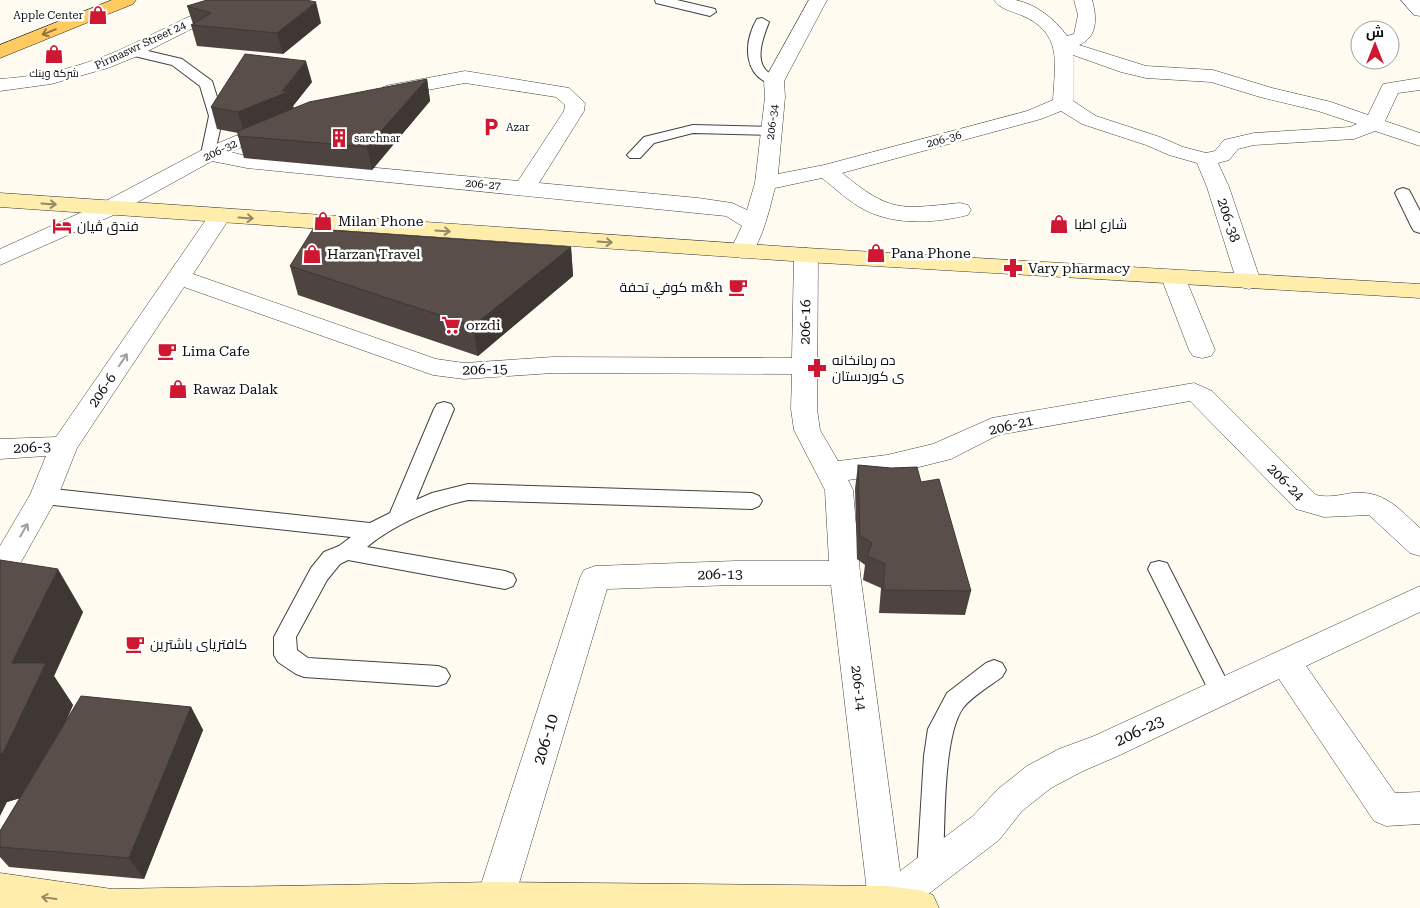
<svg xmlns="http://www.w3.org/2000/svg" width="1420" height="908" font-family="'Roboto Serif',Cairo,serif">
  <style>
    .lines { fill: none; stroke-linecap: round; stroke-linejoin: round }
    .service-casing { stroke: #424242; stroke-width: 2 }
    .minor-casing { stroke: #424242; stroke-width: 1 }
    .tertiary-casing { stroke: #424242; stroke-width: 1 }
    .secondary-casing { stroke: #313131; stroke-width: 1 }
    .primary-casing { stroke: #202020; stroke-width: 1 }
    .service { fill: #fff; fill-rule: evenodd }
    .minor { fill: #fff; fill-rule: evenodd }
    .tertiary { fill: #fff; fill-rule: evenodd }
    .secondary { fill: #ffeeab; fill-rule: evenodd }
    .primary { fill: #ffcb60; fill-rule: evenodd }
    .wall { fill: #4d4340 }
    .shaded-wall { fill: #3e3734 }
    .building { fill: #594e4a; stroke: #3e3734 }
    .oneway { stroke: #93763c }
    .oneway2 { stroke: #938a65 }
    .oneway3 { stroke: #9f9f9f }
    .labels { text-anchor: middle; stroke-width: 5; stroke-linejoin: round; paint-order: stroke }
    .far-poi-label { font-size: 11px; fill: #0f0f0f; stroke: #fff; text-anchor: start }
    .far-street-label { font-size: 11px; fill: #0f0f0f; stroke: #fff }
    .street-label { font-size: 14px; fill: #0f0f0f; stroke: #fff }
    .poi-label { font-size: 14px; fill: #0f0f0f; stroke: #fff; text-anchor: start }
    .near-street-label { font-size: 16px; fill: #0f0f0f; stroke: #fff }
  </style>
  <rect width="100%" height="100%" fill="#fffbf0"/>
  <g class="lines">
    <g class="service-casing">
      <g id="service">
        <path d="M655 0H677L715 9 716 12 710 16 656 3Z"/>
        <path d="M762 18 769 22C764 35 755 57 765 69 769 75 777 75 781 81L774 85C743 77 743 43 757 19Z"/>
        <path d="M131 47 182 59 212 81 223 116 214 157H204L201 154 209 116 200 86 172 65 126 54 124 51Z"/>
        <path d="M693 125 771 127 776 128 778 131 776 134 771 135 693 133 654 143 640 158H630L627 155 644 137Z"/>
        <path d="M1403 188 1409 190 1420 211V233L1414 231 1412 228 1395 193 1397 190Z"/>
        <path d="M444 402 451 404 454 409 416 500 432 493 468 484 752 493 759 496 762 501 759 506 752 509 468 500C434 507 393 525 367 547L505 571 513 574 516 580 513 586 505 589 348 560 340 564 327 580 296 637 297 650 308 658 438 666 446 669 450 676 446 683 438 686 304 677 296 674 278 662 274 655V637L311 568 324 552 339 546 351 537 44 504 37 501 34 496 37 491 44 488 370 523 390 513 434 409 437 404Z"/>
        <path d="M1159 561 1167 563 1229 685 1233 692 1229 699 1221 702 1213 699 1148 569 1151 563Z"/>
        <path d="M994 660 1002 663 1006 670 1002 677C991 685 971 697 963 708 942 737 945 832 943 871L939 880 930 884 921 880 917 871 924 756 928 729 947 693 986 663Z"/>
      </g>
    </g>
    <g class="minor-casing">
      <g id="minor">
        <path d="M809 0H827L784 81 785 97 778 174 824 165 1027 111 1053 100C1055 62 1063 33 1021 15 1011 11 1000 9 994 0 1001 0 1008 0 1015 0 1036 4 1055 19 1067 36L1074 34 1078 15 1074 0H1092C1097 17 1098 37 1079 45L1146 66 1213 70 1272 88 1331 102 1368 115 1383 84 1420 78V90L1398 93 1385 121 1420 133V146L1375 131 1354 139 1254 145 1238 149 1229 160 1218 163 1229 187 1261 282 1257 287 1249 289 1241 287 1237 282 1207 187 1197 163 1169 155 1146 145 1082 124 1061 111 1041 119 842 173C891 213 899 209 960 203L968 205 971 210 968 215C936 223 896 226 865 210 849 202 836 189 822 178L775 188C769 210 764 236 750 256L742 258 734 256 730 251 742 226 726 216 247 168 212 161 116 214 0 265V249L100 204 202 150 273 120 280 122 283 126 280 130 230 152 247 156 518 181 564 111 565 105 556 97 465 83 390 97 383 95 380 91 383 87 390 85 465 71 569 88 585 103 584 111 539 183 698 198 732 203 747 210 755 183 765 97 764 81ZM1073 55 1121 72 1146 78 1211 82 1260 97 1318 111 1357 124 1350 127 1254 133 1224 140 1215 151 1206 153 1183 147 1160 137 1096 116 1073 101Z"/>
        <path d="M1401 0H1420V16L1414 15Z"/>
        <path d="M220 209 228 211 231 216 193 274 436 359 464 363 553 357 792 358 794 255 798 250 806 248 814 250 818 255 817 409 820 430 838 461 887 455 933 444 992 418 1194 383 1212 391 1316 495C1328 498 1340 495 1352 493 1384 490 1398 508 1420 528V556L1410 553 1369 515 1324 517 1296 509 1190 401 998 435 951 459 887 475 848 480 853 490 860 573 900 871 973 816 998 789 1027 766 1059 749 1094 736 1420 586V612L1306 666 1395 793 1420 792V824L1386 826 1374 821 1279 679 1118 756 1083 771 1051 788 1022 811 999 840 910 908H869L831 585H736L607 589 514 900 510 908H480L476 900 580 578 584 570 595 566 736 561H829L825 490 794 430 791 409 792 374 553 373 464 379 433 375 184 287 77 448 58 496 11 580 0 584V546L30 495 46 456 0 459V439L56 437 212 211Z"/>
        <path d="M1173 270 1181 272 1185 277 1215 350 1211 356 1202 358 1193 356 1189 350 1161 277 1165 272Z"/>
      </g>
    </g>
    <g class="tertiary-casing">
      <path id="tertiary" d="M231 0H257L254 4 205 22 140 55 108 68 51 84 0 91V79C44 76 86 66 126 47 161 31 194 12 231 0Z"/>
    </g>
    <g class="secondary-casing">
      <g id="secondary">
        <path d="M0 193 806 248 1420 284V298L806 262 0 207Z"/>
        <path d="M0 873 112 889 495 882 886 886 920 890 933 895 939 908H0Z"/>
      </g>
    </g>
    <g class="primary-casing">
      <path id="primary" d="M112 0H136L133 4 0 58V45Z"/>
    </g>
    <use href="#service" class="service"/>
    <use href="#minor" class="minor"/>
    <use href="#tertiary" class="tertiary"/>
    <use href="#secondary" class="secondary"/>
    <use href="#primary" class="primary"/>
  </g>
  <g class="wall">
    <path d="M187 6 321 23 283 54 197 46 191 25 193 24Z"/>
    <path d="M427 79 430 101 372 170 244 158 238 136V133L217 129 211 107 312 82 293 106 294 108Z"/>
    <path d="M571 247 573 276 478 356 298 295 290 266Z"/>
    <path d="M858 465 891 468 921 482 971 591 965 615 879 613 881 588 863 580 865 565 857 559 855 489Z"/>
    <path d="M0 560 83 612 54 676 73 705 66 721 191 707 203 730 144 879 9 867 0 857V831L20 798 7 802Z"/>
  </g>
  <g class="shaded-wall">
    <path d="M316 2 321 23 283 54 277 33Z"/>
    <path d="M306 61 312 82 293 106 295 113 245 134 238 112 282 91Z"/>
    <path d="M427 79 430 101 372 170 367 147Z"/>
    <path d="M571 247 573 276 478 356 473 326Z"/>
    <path d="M58 569 83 612 54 676 73 705 34 794 7 802 0 816V754L12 663Z"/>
    <path d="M191 707 203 730 144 879 129 858Z"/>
  </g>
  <g class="building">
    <path d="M207 0H306L316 2 277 33 191 25 211 13 187 6Z"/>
    <path d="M245 54 306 61 282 91H290L238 112 211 107Z"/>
    <path d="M427 79 367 147 238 136V131L309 102Z"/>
    <path d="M313 229 571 247 473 326 290 266Z"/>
    <path d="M858 465 891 468 917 467 921 482 939 479 971 591 883 590 885 564 867 556 872 543 860 536Z"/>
    <path d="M0 560 58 569 12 663H46L3 753 0 754Z"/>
    <path d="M81 696 191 707 129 858 0 847V831Z"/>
  </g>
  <defs><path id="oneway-shaft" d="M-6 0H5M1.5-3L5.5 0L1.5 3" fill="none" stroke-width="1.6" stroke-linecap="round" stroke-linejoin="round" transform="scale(1.25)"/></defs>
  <use class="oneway" href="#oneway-shaft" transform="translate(49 32) rotate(158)"/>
  <g class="oneway2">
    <use href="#oneway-shaft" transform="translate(49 204) rotate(4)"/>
    <use href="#oneway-shaft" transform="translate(246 218) rotate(4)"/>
    <use href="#oneway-shaft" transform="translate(443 231) rotate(4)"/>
    <use href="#oneway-shaft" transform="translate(605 242) rotate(4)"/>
    <use href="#oneway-shaft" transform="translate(49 898) rotate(-172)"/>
  </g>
  <g class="oneway3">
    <use href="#oneway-shaft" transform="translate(123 360) rotate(-56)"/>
    <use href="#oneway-shaft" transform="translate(24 530) rotate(-60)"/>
  </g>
  <defs>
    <g id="shop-bare" transform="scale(1.5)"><path d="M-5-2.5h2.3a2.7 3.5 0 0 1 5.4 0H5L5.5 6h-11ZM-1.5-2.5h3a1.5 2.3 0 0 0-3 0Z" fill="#ce1730" stroke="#fff" stroke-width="2.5" paint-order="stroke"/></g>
    <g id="parking-bare" transform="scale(1.5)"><path d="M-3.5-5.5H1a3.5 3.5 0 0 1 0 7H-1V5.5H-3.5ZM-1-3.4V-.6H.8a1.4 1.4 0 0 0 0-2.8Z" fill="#ce1730" stroke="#fff" stroke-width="2.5" paint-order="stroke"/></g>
    <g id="building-bare" transform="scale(1.5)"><path d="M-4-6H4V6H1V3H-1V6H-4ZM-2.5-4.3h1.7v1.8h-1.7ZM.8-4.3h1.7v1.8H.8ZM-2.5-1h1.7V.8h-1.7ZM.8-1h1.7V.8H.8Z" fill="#ce1730" stroke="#fff" stroke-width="2.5" paint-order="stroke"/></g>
    <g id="hotel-bare" transform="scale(1.5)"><path d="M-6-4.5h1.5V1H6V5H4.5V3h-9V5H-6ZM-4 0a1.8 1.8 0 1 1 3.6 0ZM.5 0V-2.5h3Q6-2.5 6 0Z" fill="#ce1730" stroke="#fff" stroke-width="2.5" paint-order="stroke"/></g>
    <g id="pharmacy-bare" transform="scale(1.5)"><path d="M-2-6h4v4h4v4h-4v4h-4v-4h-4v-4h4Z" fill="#ce1730" stroke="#fff" stroke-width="2.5" paint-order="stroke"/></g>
    <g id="cafe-bare" transform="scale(1.5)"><path d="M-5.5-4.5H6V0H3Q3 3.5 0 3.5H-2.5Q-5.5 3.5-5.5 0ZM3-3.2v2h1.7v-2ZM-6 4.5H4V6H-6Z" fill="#ce1730" stroke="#fff" stroke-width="2.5" paint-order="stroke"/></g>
    <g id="supermarket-bare" transform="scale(1.5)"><path d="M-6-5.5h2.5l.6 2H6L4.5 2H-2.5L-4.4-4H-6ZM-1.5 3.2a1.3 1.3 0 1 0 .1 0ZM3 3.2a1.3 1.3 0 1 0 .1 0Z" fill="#ce1730" stroke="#fff" stroke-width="2.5" paint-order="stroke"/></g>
  </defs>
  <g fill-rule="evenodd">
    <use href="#shop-bare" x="98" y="15"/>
    <use href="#shop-bare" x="54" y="54"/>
    <use href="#parking-bare" x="491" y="127"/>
    <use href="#building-bare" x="339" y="138"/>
    <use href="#shop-bare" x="323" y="221"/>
    <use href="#shop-bare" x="1059" y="224"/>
    <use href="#hotel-bare" x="62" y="226"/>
    <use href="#shop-bare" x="876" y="253"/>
    <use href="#shop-bare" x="312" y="254"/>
    <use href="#pharmacy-bare" x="1013" y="268"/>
    <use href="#cafe-bare" x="738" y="287"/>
    <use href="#supermarket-bare" x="451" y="325"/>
    <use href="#cafe-bare" x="167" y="351"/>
    <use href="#pharmacy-bare" x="817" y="368"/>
    <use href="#shop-bare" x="178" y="389"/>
    <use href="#cafe-bare" x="135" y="644"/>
  </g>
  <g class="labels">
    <g class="far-poi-label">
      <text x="83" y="19" text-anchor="end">Apple Center</text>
      <text x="54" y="77" text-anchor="middle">شرکة وينك</text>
      <text x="506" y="131">Azar</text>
      <text x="354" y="142">sarchnar</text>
    </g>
    <g class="far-street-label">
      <text transform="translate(140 45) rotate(-25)" y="4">Pirmaswr Street 24</text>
      <text transform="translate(772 122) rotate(-83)" y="4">206-34</text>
      <text transform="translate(944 139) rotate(-15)" y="4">206-36</text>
      <text transform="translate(220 150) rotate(-25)" y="4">206-32</text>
      <text transform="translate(483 184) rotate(5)" y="4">206-27</text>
    </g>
    <g class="street-label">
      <text transform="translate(1229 220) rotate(72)" y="5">206-38</text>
      <text transform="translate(805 322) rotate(-89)" y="5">206-16</text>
      <text transform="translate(485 369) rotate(-2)" y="5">206-15</text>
      <text transform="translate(102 390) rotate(-56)" y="5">206-6</text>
      <text transform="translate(1011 425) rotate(-13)" y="5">206-21</text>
      <text transform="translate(32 447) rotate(-3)" y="5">206-3</text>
      <text transform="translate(1286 482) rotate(45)" y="5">206-24</text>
      <text transform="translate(720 574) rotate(-1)" y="5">206-13</text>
      <text transform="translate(859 688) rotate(83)" y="5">206-14</text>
    </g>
    <g class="poi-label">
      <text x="338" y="226">Milan Phone</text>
      <text x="1074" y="229">شارع اطبا</text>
      <text x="77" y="231">فندق ڤيان</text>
      <text x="891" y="258">Pana Phone</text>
      <text x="327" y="259">Harzan Travel</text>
      <text x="1028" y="273">Vary pharmacy</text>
      <text x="723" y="292" text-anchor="end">كوفي تحفة m&amp;h</text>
      <text x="466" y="330">orzdi</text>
      <text x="182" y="356">Lima Cafe</text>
      <text x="832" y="365">ده رمانخانه<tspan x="832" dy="16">ی کوردستان</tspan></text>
      <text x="193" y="394">Rawaz Dalak</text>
      <text x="150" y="649">كافترياى باشترين</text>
    </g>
    <g class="near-street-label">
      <text transform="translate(1139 730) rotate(-25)" y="6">206-23</text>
      <text transform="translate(545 739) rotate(-73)" y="6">206-10</text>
    </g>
  </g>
  <g transform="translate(1375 45)"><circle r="24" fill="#ffffff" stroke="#9f9f9f"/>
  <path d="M0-4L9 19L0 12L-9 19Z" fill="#ce1730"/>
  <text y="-8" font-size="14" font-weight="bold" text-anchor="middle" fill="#0f0f0f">ش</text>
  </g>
</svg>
